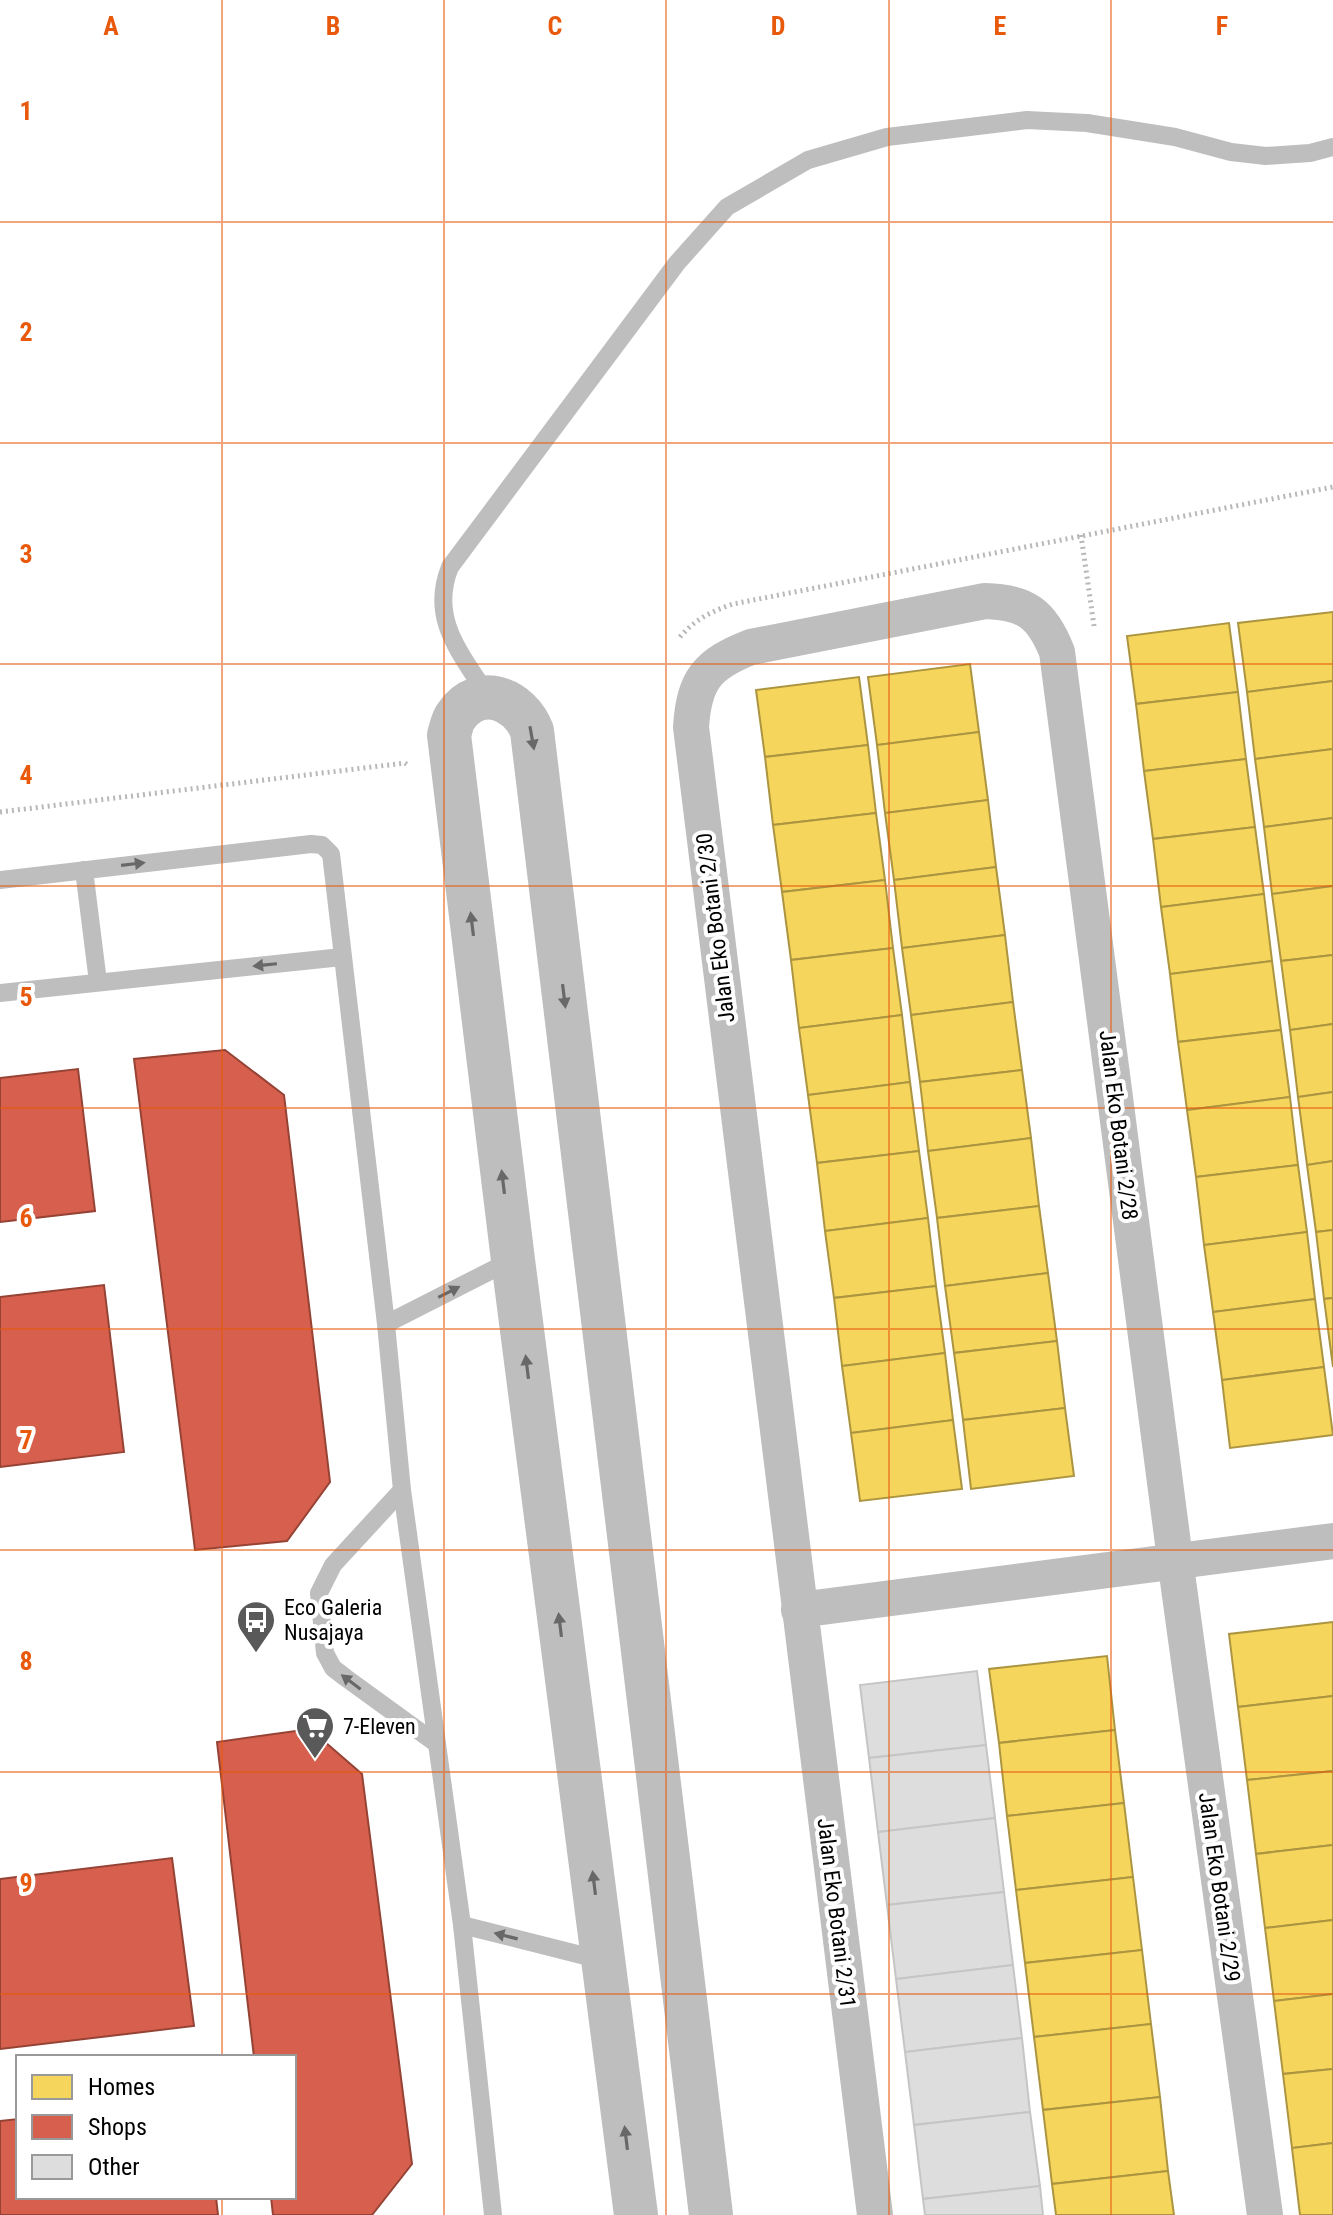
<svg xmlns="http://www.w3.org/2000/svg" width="1333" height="2215" font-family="'Roboto Condensed',sans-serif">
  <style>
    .homes { fill: #f6d55c; stroke: #ac9540; stroke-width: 2 }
    .shops { fill: #d6604d; stroke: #964336; stroke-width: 2 }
    .building { fill: #ddd; stroke: #c5c5c5; stroke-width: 2 }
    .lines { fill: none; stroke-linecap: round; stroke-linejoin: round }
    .path { stroke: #b8b8b8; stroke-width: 5; stroke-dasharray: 2 4; stroke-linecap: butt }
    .service { stroke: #bebebe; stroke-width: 18 }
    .minor { stroke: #bebebe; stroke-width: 36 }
    .tertiary { stroke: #bebebe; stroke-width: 44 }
    .oneway { fill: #686868 }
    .grid { fill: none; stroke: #e8590c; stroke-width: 2; stroke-opacity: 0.55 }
    .labels { text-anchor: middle; stroke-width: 8; stroke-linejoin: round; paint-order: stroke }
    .street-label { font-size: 22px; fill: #000; stroke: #fff }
    .poi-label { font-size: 22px; fill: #000; stroke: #fff; text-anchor: start }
    .grid-label { font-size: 26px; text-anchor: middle; font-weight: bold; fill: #e8590c; stroke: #fff; stroke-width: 8; stroke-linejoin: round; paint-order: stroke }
  </style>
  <rect width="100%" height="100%" fill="#fff"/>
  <g class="homes">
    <path d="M1333 612V681L1247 692 1238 623Z"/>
    <path d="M1229 623 1238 692 1136 704 1127 636Z"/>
    <path d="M970 664 979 732 877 745 868 677Z"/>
    <path d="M859 677 868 745 765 757 756 690Z"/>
    <path d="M1333 681V749L1255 759 1247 692Z"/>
    <path d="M1238 692 1246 759 1144 771 1136 704Z"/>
    <path d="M979 732 988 800 885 813 877 745Z"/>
    <path d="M868 745 876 813 773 825 765 757Z"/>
    <path d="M1333 749V818L1264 827 1255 759Z"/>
    <path d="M1246 759 1255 827 1153 839 1144 771Z"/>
    <path d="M988 800 996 867 894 880 885 813Z"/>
    <path d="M876 813 885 880 782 892 773 825Z"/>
    <path d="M1333 818V886L1272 894 1264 827Z"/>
    <path d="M1255 827 1264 894 1161 907 1153 839Z"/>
    <path d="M996 867 1005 935 902 948 894 880Z"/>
    <path d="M885 880 893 948 791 960 782 892Z"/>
    <path d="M1333 886V955L1281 961 1272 894Z"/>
    <path d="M1264 894 1272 961 1170 974 1161 907Z"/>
    <path d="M1005 935 1013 1002 911 1015 902 948Z"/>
    <path d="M893 948 902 1015 799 1028 791 960Z"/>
    <path d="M1333 955V1024L1290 1030 1281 961Z"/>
    <path d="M1272 961 1281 1030 1178 1042 1170 974Z"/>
    <path d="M1013 1002 1022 1070 920 1082 911 1015Z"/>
    <path d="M902 1015 910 1082 808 1095 799 1028Z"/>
    <path d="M1333 1024V1092L1298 1097 1290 1030Z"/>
    <path d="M1281 1030 1290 1097 1187 1110 1178 1042Z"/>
    <path d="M1022 1070 1031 1138 928 1151 920 1082Z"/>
    <path d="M910 1082 919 1151 817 1163 808 1095Z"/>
    <path d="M1333 1092V1161L1307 1165 1298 1097Z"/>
    <path d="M1290 1097 1298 1165 1196 1177 1187 1110Z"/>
    <path d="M1031 1138 1039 1206 937 1218 928 1151Z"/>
    <path d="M919 1151 928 1218 825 1231 817 1163Z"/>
    <path d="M1333 1161V1230L1316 1232 1307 1165Z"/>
    <path d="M1298 1165 1307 1232 1204 1245 1196 1177Z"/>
    <path d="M1039 1206 1048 1273 945 1286 937 1218Z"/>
    <path d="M928 1218 936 1286 834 1298 825 1231Z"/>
    <path d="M1333 1230V1298L1324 1299 1316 1232Z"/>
    <path d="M1307 1232 1315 1299 1213 1312 1204 1245Z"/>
    <path d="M1048 1273 1057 1341 954 1353 945 1286Z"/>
    <path d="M936 1286 945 1353 842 1366 834 1298Z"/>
    <path d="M1333 1298V1367L1324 1299Z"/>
    <path d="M1315 1299 1324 1367 1222 1380 1213 1312Z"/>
    <path d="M1057 1341 1065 1408 963 1420 954 1353Z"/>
    <path d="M945 1353 953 1420 851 1433 842 1366Z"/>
    <path d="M1324 1367 1333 1435 1230 1448 1222 1380Z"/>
    <path d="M1065 1408 1074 1476 971 1489 963 1420Z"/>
    <path d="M953 1420 962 1489 860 1501 851 1433Z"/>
    <path d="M1333 1622V1696L1238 1707 1229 1634Z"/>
    <path d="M1107 1656 1115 1730 999 1743 989 1669Z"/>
    <path d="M1333 1696V1771L1247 1780 1238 1707Z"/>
    <path d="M1115 1730 1124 1803 1007 1816 999 1743Z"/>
    <path d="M1333 1771V1845L1256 1854 1247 1780Z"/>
    <path d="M1124 1803 1133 1877 1016 1890 1007 1816Z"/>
    <path d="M1333 1845V1920L1265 1928 1256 1854Z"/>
    <path d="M1133 1877 1142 1950 1025 1963 1016 1890Z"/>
    <path d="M1333 1920V1994L1274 2001 1265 1928Z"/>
    <path d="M1142 1950 1151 2024 1034 2037 1025 1963Z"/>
    <path d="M1333 1994V2069L1283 2074 1274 2001Z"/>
    <path d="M1151 2024 1160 2097 1043 2110 1034 2037Z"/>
    <path d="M1333 2069V2143L1292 2148 1283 2074Z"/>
    <path d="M1160 2097 1168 2171 1052 2184 1043 2110Z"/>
    <path d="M1333 2143V2215H1300L1292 2148Z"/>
    <path d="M1168 2171 1174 2215H1056L1052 2184Z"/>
  </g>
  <g class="shops">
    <path d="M225 1050 284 1095 330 1482 287 1541 195 1550 134 1059Z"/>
    <path d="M78 1069 95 1211 0 1222V1078Z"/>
    <path d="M104 1285 124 1452 0 1467V1297Z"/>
    <path d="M310 1729 362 1774 412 2164 372 2215H273L271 2197H294V2057H254L217 1742Z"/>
    <path d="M172 1858 194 2026 0 2049V1879Z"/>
    <path d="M18 2119V2197H216L218 2215H0V2121Z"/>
  </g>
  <g class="building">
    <path d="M977 1671 986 1745 869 1758 860 1685Z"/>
    <path d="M986 1745 995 1818 878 1832 869 1758Z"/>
    <path d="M995 1818 1004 1892 887 1905 878 1832Z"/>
    <path d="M1004 1892 1013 1965 896 1979 887 1905Z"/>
    <path d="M1013 1965 1022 2038 905 2052 896 1979Z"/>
    <path d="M1022 2038 1030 2112 914 2125 905 2052Z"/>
    <path d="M1030 2112 1040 2186 923 2199 914 2125Z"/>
    <path d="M1040 2186 1043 2215H925L923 2199Z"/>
  </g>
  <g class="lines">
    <g class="path">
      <path d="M1081 535 1094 626"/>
      <path d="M680 637C694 620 712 611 733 604L1333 487"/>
      <path d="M0 812 405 763 409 766"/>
    </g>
    <g class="service">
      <path d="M487 695C461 653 429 619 450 567L677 263 727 207 808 160 887 137 1027 120 1087 123 1175 137 1231 152 1266 156 1310 153 1333 147"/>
      <path d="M84 870 98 982"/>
      <path d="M0 880 311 844 322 845 331 854 386 1324 402 1490 462 1925 493 2215"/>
      <path d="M0 993 342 957"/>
      <path d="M386 1324 512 1260"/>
      <path d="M402 1490 333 1565 319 1593 325 1653 333 1668 346 1678 437 1744"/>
      <path d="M462 1925 601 1960"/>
    </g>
    <g class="minor">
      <path d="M799 1610 1333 1541"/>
      <path d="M875 2215 691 727C694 680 707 664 751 647L985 601C1026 602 1042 614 1057 652L1175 1559 1265 2215"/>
    </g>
    <path class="tertiary" d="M636 2215 513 1260 449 735C451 729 452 721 456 716 479 682 520 699 532 731L711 2215"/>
  </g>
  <defs><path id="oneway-solid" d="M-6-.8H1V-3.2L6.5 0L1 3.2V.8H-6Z" transform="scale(2)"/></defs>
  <g class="oneway">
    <use href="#oneway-solid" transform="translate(532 738) rotate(80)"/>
    <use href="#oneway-solid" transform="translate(133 864) rotate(-7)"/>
    <use href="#oneway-solid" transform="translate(472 924) rotate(-97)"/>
    <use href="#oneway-solid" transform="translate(265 965) rotate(174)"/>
    <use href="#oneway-solid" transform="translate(564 996) rotate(83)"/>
    <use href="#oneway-solid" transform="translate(503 1182) rotate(-97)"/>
    <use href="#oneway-solid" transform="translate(449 1292) rotate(-27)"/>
    <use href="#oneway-solid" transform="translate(527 1367) rotate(-97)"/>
    <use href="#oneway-solid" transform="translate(560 1625) rotate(-97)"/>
    <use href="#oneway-solid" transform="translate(351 1682) rotate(-143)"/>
    <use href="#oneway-solid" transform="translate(594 1883) rotate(-97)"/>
    <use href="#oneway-solid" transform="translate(506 1936) rotate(-166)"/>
    <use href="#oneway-solid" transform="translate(626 2138) rotate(-97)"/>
  </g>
  <path class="grid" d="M222 0V2057M444 0V2215M666 0V2215M889 0V2215M1111 0V2215M0 222H1333M0 443H1333M0 664H1333M0 886H1333M0 1108H1333M0 1329H1333M0 1550H1333M0 1772H1333M0 1994H1333M222 2197V2215"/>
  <defs>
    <g id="bus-pin" transform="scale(2)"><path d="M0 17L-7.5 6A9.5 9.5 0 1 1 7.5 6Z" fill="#595959" stroke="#fff"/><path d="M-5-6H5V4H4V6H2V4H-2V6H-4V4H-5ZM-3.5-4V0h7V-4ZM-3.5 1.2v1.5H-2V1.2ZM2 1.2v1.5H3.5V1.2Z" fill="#fff"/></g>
    <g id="supermarket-pin" transform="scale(2)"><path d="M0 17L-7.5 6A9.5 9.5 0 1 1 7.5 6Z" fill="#595959" stroke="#fff"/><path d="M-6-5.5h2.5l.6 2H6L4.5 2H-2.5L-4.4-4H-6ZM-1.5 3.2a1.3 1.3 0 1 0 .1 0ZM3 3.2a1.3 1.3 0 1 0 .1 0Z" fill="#fff"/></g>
  </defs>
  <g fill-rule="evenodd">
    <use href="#bus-pin" x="256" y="1620"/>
    <use href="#supermarket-pin" x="315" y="1726"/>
  </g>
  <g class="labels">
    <g class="street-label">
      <text transform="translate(715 928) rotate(-97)" y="8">Jalan Eko Botani 2/30</text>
      <text transform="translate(1119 1125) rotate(83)" y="8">Jalan Eko Botani 2/28</text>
      <text transform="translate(1220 1887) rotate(82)" y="8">Jalan Eko Botani 2/29</text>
      <text transform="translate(837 1913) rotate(83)" y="8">Jalan Eko Botani 2/31</text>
    </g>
    <g class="poi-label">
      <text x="284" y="1615">Eco Galeria<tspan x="284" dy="25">Nusajaya</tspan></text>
      <text x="343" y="1734">7-Eleven</text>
    </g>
  </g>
  <g class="grid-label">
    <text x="111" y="35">A</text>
    <text x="333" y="35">B</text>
    <text x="555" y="35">C</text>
    <text x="778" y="35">D</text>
    <text x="1000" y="35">E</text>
    <text x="1222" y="35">F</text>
    <text x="26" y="120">1</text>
    <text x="26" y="341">2</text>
    <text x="26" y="563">3</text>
    <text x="26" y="784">4</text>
    <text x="26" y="1006">5</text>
    <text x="26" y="1227">6</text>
    <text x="26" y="1449">7</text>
    <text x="26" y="1670">8</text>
    <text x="26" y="1892">9</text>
  </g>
  <rect x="16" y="2055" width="280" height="144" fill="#ffffff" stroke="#999999" stroke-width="2"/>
  <rect x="32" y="2075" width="40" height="24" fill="#f6d55c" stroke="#999999" stroke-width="2"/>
  <text x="88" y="2095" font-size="24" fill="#000000">Homes</text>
  <rect x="32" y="2115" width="40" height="24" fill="#d6604d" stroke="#999999" stroke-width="2"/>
  <text x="88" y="2135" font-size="24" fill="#000000">Shops</text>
  <rect x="32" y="2155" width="40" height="24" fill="#dddddd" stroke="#999999" stroke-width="2"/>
  <text x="88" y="2175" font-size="24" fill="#000000">Other</text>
</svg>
